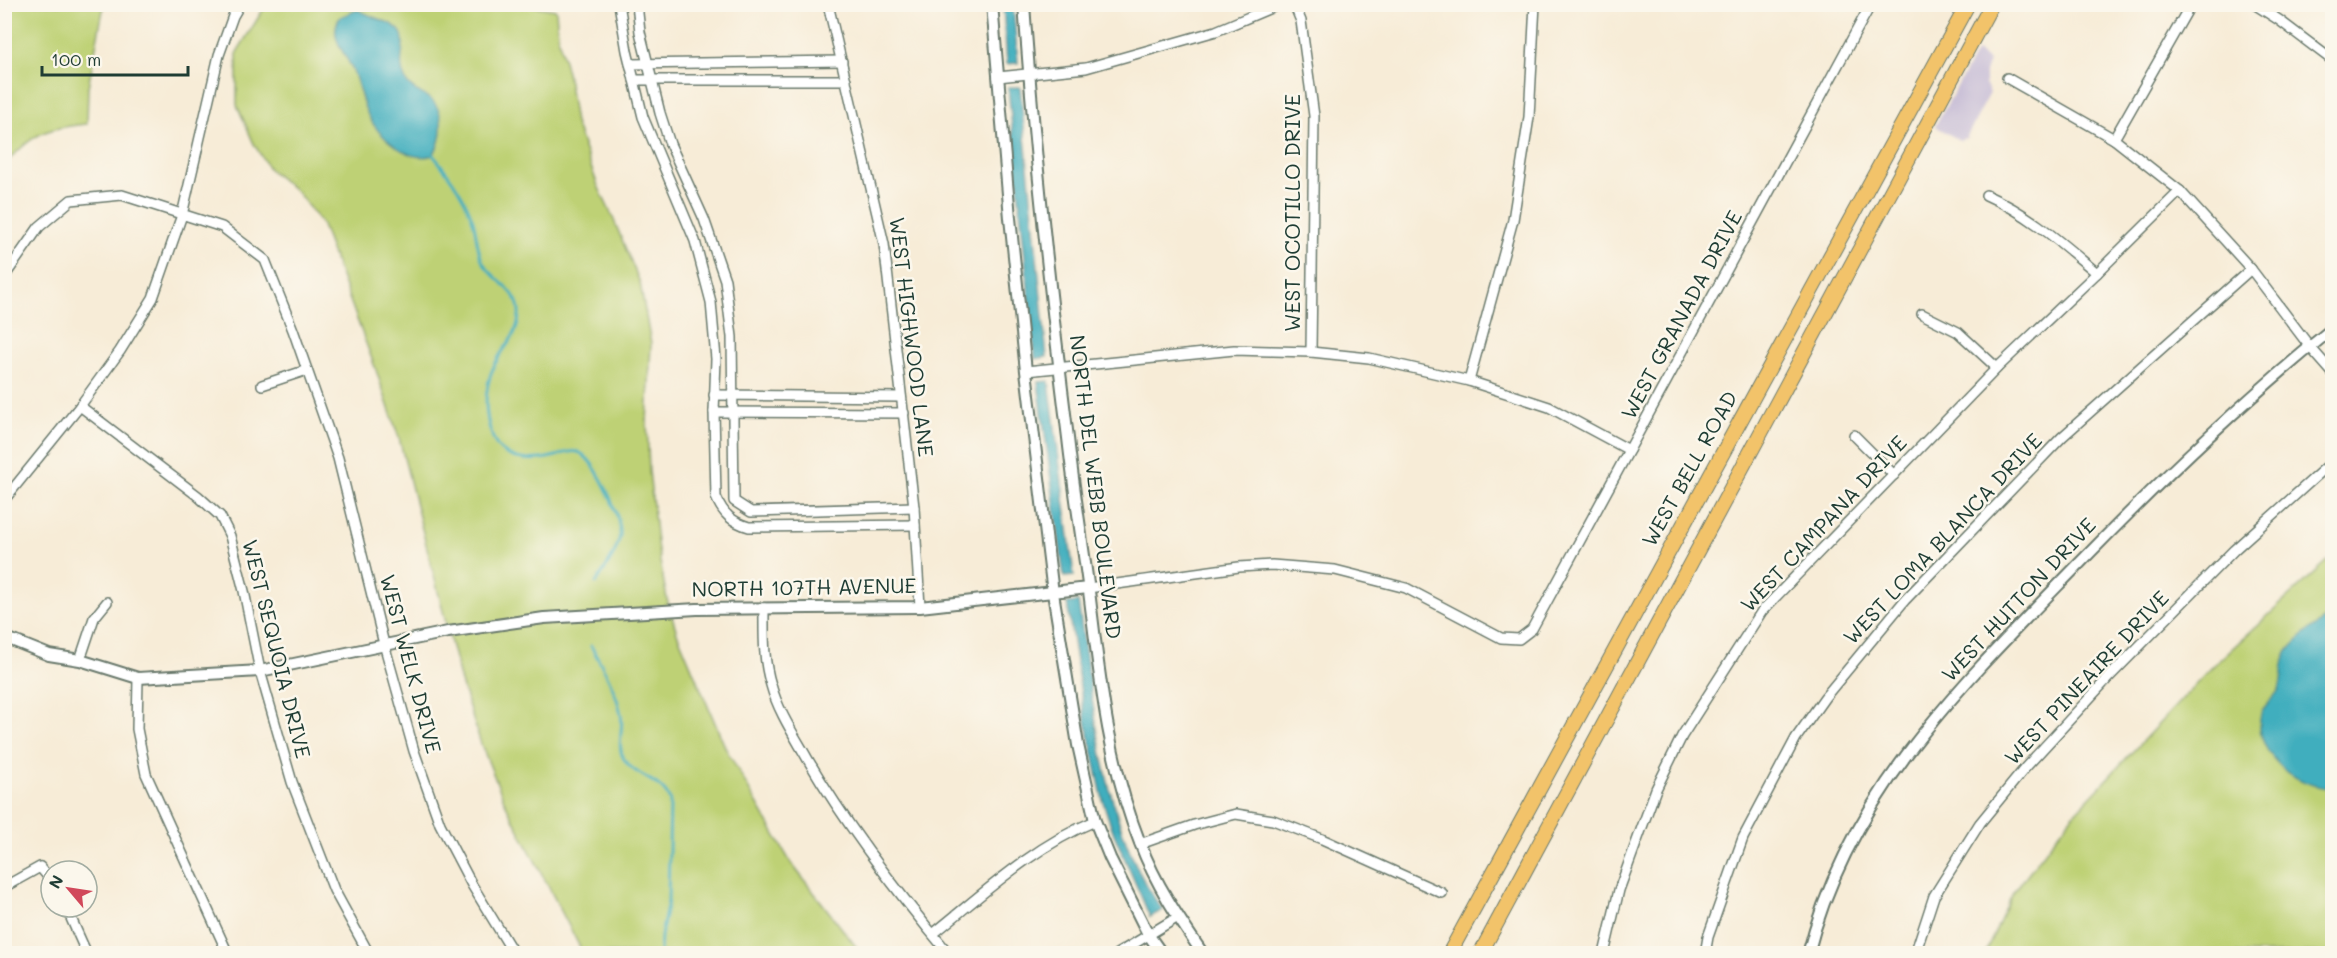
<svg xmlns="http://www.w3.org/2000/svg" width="2337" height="958" font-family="Mali,sans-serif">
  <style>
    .industrial { fill: #c9bfd7 }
    .green { fill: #bed174; stroke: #6e8754; stroke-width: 1.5 }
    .water { fill: #40aebe; stroke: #307679; stroke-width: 1.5 }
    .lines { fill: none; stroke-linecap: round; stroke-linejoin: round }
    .stream { stroke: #40aebe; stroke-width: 3 }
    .minor-casing { stroke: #6b7a6d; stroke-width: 12 }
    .tertiary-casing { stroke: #6b7a6d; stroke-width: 14 }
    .primary-casing { stroke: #6b7a6d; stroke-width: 16 }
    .minor { stroke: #fff; stroke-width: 9 }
    .tertiary { stroke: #fff; stroke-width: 10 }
    .primary { stroke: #f2c36a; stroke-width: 14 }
    .labels { text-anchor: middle; stroke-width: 5; stroke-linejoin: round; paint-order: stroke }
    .street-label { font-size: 21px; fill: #1f3d34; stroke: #fbf7ec }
  </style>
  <rect width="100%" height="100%" fill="#fbf7ec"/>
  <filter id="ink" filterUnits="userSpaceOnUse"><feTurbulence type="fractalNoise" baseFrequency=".0167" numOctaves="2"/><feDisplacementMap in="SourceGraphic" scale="12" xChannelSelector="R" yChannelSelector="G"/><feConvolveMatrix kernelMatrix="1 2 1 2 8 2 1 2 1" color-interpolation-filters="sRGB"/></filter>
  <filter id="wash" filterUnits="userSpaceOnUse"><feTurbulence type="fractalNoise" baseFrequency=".008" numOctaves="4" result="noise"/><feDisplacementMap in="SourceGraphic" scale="24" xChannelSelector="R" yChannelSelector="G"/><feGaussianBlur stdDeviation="1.35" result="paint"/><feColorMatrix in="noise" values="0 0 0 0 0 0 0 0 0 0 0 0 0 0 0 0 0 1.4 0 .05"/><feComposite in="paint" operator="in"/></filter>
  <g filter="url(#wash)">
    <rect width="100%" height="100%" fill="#f7ecd7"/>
    <path class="industrial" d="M1977 51 1989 61 1985 72V84L1990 93 1966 138 1959 140 1935 126Z"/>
    <g class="green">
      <path d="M5 4 104 5 88 87 87 124C44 128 34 133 5 164Z"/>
      <path d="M521 4 556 10 558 37 568 77 575 123 598 186 613 218 640 283 651 344 647 422 649 471 658 551 667 599 677 633 726 749 791 863 861 953H583L506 805 481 744 461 682 399 438 376 370 321 223 298 193 269 169 254 144 237 105V52L266 5Z"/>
      <path d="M2332 557V953L1985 954 2013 893 2073 815 2214 665Z"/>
    </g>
    <g class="water">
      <path d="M1003 5H1013L1018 63 1007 64Z"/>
      <path d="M357 10C365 12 371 17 379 19 422 33 392 51 405 79 409 89 422 93 430 99 446 111 443 140 433 155 409 164 378 136 368 115 361 101 359 85 353 71 346 53 327 37 340 17Z"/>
      <path d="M1008 87H1020L1047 357 1035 359Z"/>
      <path d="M1049 381 1074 576 1064 577 1038 382Z"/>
      <path d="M1078 602C1093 696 1103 834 1163 910L1150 917 1114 834 1104 805 1084 713 1067 603Z"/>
      <path d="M2332 615V788C2299 788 2257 757 2260 720 2260 706 2274 700 2279 689 2283 679 2281 667 2285 657 2289 644 2320 622 2332 615Z"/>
    </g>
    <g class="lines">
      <g class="stream">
        <path d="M433 155C449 174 465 196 473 221 477 234 477 253 484 264 495 282 521 291 519 315 518 332 509 342 500 355 484 380 482 410 493 438 502 463 534 462 556 456 563 454 570 450 578 452 595 457 622 517 620 535 617 553 605 568 596 583"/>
        <path d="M591 646C603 667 616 690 621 714 624 728 616 746 624 759 635 778 665 780 670 802L668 901 661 936 660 954"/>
      </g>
    </g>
  </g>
  <g filter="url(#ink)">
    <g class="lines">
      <g class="minor-casing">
        <g id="minor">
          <path d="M619 4 627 51 643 117 695 241 711 302 716 359 714 412 716 497C723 514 732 522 749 527L915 525"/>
          <path d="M637 4 640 32 660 113 670 144 704 219 725 280 732 337 734 501 751 512 914 507"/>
          <path d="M828 4 884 244 914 507 920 607"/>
          <path d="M1294 4 1301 21 1314 116 1311 352"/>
          <path d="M2254 4 2279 20 2332 60"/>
          <path d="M630 64 842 61"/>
          <path d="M998 77 1086 68 1216 31 1280 4"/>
          <path d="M2007 78 2114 139 2180 191 2251 269 2310 347 2332 372"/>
          <path d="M634 80H846"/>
          <path d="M2114 139 2191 4"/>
          <path d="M1986 195C2031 215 2060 242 2097 273"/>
          <path d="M4 277 39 227 71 200 122 195 222 227 265 260 293 330 338 458 384 644 414 751 440 824 472 885 514 954"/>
          <path d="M1922 314 1958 332 1997 368"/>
          <path d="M1026 371 1234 350 1311 352 1369 358 1469 381 1549 407 1629 450"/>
          <path d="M1469 381 1513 220 1529 117 1535 4"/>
          <path d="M262 385 307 370"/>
          <path d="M714 395 901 397"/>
          <path d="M80 406 198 496 220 516 230 536 244 591 260 671 292 782 334 890 369 954"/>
          <path d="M714 412 904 413"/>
          <path d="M1854 435 1894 475"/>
          <path d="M4 500 80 406 120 351 153 298 182 215 219 55 233 16 240 4"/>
          <path d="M1088 588 1239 567 1272 565 1335 570 1406 588 1501 638 1519 639 1532 629 1871 4"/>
          <path d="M764 608C764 634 763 660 771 685 778 711 794 735 807 758 848 828 897 892 949 954"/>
          <path d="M80 660 94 618 107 602"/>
          <path d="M138 678 137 729 146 774 228 954"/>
          <path d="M1140 844 1194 825 1236 814 1254 817 1273 820 1322 839 1442 893"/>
          <path d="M4 887 40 867 51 880"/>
          <path d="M66 907 87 954"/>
          <path d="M933 934C984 893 1034 846 1095 821"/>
          <path d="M1117 954 1178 917"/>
          <path d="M1604 954 1619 890 1656 789 1682 736 1762 611 1997 368 2097 273 2180 191"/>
          <path d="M1705 954 1708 937 1743 838 1796 738 1825 697 1905 600 2062 437 2251 269"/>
          <path d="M1915 954 1934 896 1980 823 2025 768 2109 677 2234 550 2332 462"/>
        </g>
      </g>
      <g class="tertiary-casing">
        <g id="tertiary">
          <path d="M992 4 1010 218 1026 371 1053 593 1078 745 1095 821 1110 858 1148 934 1162 954"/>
          <path d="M1024 4C1034 150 1050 294 1068 438 1074 492 1083 545 1090 599 1100 681 1109 765 1140 843 1155 883 1179 919 1203 954"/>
          <path d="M4 637 49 655 80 660 138 678 260 671 448 632 544 618 697 609 920 607 1088 588"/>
          <path d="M1808 954C1848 795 1963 683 2073 570 2155 485 2240 403 2332 329"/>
        </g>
      </g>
      <g class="primary-casing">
        <g id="primary">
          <path d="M1449 954 1968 4"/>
          <path d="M1480 954 1992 4"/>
        </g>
      </g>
      <use href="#minor" class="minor"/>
      <use href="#tertiary" class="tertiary"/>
      <use href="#primary" class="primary"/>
    </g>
  </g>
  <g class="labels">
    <g class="street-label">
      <text transform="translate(1293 213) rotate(-90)" y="7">WEST OCOTILLO DRIVE</text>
      <text transform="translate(1682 315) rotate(-62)" y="7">WEST GRANADA DRIVE</text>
      <text transform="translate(911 337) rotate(83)" y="7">WEST HIGHWOOD LANE</text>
      <text transform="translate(1690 469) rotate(-61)" y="7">WEST BELL ROAD</text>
      <text transform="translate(1095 487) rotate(83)" y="7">NORTH DEL WEBB BOULEVARD</text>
      <text transform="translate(1824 524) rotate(-47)" y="7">WEST CAMPANA DRIVE</text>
      <text transform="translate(1943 539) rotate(-47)" y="7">WEST LOMA BLANCA DRIVE</text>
      <text transform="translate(804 588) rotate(-1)" y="7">NORTH 107TH AVENUE</text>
      <text transform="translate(2019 600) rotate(-47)" y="7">WEST HUTTON DRIVE</text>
      <text transform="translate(276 649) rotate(76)" y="7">WEST SEQUOIA DRIVE</text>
      <text transform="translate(410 664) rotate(75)" y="7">WEST WELK DRIVE</text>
      <text transform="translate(2087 678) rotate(-47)" y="7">WEST PINEAIRE DRIVE</text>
    </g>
  </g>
  <rect width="2337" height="958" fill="none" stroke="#fbf7ec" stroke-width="24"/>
  <g transform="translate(69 889) rotate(299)"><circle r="28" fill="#fbf7ec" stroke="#a3ada2" stroke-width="1.5"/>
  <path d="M0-4.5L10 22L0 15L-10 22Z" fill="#d1495b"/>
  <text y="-9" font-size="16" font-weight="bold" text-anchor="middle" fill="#1f3d34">N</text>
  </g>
  <path d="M42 66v9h146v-9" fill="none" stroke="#1f3d34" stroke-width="3"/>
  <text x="51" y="66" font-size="18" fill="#1f3d34" stroke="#fbf7ec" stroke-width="4.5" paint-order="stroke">100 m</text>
</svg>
